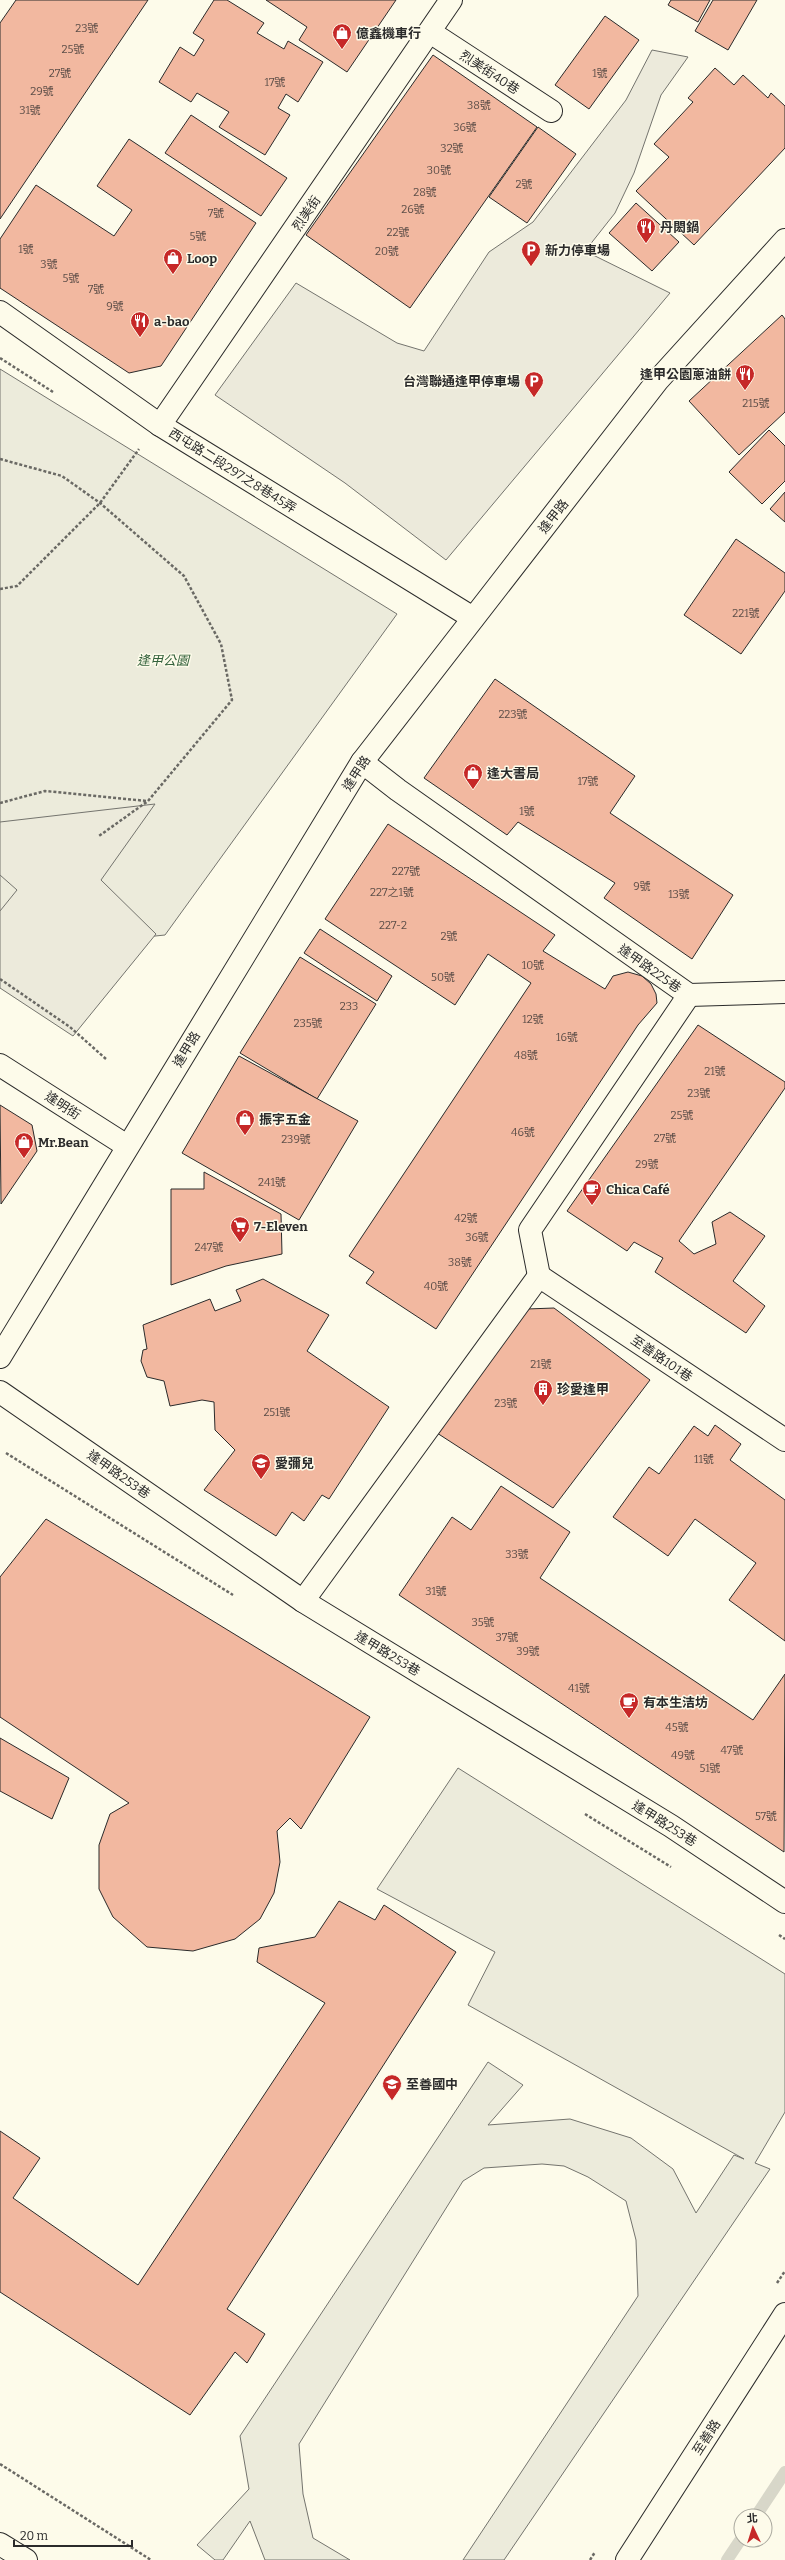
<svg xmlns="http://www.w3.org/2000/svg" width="785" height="2560" font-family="Bitter,'Noto Sans TC',serif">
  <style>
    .green { fill: #ecebdb; stroke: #74746e }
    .parking { fill: #eceadb; stroke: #74746e }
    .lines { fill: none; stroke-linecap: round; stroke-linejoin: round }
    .stream { stroke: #d8d7c9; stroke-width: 12 }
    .building { fill: #f2b8a0; stroke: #2b2b2b }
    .minor-casing { stroke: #2b2b2b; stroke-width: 24 }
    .major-casing { stroke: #2b2b2b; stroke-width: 24 }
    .path { stroke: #6a6964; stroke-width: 2.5; stroke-dasharray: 3 2; stroke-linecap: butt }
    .minor { stroke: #fdfbea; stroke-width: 22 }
    .major { stroke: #fdfbea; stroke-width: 22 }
    .labels { text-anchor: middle; stroke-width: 3; stroke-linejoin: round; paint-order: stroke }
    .number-label { font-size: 11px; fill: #5d4e48 }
    .poi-label { font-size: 13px; font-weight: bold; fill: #2b2b2b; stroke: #fdfbea; text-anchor: start }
    .street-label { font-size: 13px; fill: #2b2b2b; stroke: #fdfbea }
    .park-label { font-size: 13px; font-style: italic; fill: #34623c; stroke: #fdfbea }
  </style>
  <rect width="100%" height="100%" fill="#fdfbea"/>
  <g class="green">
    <path d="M0 369 397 614 165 935 0 952Z"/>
    <path d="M458 1768 785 1974V2112L755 2163 770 2169 504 2560H463L638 2296 636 2240 626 2201 588 2177 564 2166 542 2164 484 2168 463 2181 299 2444 303 2494 313 2538 350 2560H265L250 2521 223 2560H215L197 2545 249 2489 240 2436 488 2062 523 2085 488 2125 570 2119 631 2138 673 2169 696 2213 734 2155 744 2159 468 2005 495 1952 377 1889Z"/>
  </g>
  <g class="parking">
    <path d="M652 50 688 57 661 95 634 173 615 213 585 251 670 293 446 560 345 483 215 395 296 283 397 343 424 351 489 252 533 222 626 100Z"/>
    <path d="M155 804 101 880 156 934 73 1036 0 988V911L17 890 0 875V822Z"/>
  </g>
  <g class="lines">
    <g class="stream">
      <path d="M756 2516 785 2472"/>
      <path d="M727 2560 741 2539"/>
    </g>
  </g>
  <g class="building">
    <path d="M16 0H148L0 219V23Z"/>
    <path d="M214 0H227L264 23 257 33 284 49 288 41 323 62 298 102 286 94 278 108 290 115 265 155 219 127 229 112 197 93 191 102 159 82 180 47 194 56 204 40 193 33Z"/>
    <path d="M266 0H396L347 72 299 40 307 27Z"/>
    <path d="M671 0H710L698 22 668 5Z"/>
    <path d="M713 0H757L728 50 695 31Z"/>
    <path d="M605 16 639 40 589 109 555 85Z"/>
    <path d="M433 55 537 127 410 308 306 235Z"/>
    <path d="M715 68 734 85 743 75 768 98 771 93 785 106V148L694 245 636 191 669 157 654 144 693 102 688 98Z"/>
    <path d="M191 115 287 178 261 216 165 153Z"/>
    <path d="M538 127 576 154 527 223 489 197Z"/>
    <path d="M129 139 256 223 161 366 129 373 0 288V239L36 185 114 236 132 210 97 186Z"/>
    <path d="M636 203 679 242 652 271 609 233Z"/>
    <path d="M782 315 785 319V412L739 455 689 401Z"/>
    <path d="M769 430 785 446V481L762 504 729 472Z"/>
    <path d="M785 492V522L770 509Z"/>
    <path d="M736 539 785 573V591L741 654 684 615Z"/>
    <path d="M495 679 635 776 610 813 733 895 692 959 604 898 615 883 518 822 507 835 424 778Z"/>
    <path d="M388 824 555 935 543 951 605 989 613 976 628 972 642 976 651 984 656 994 657 1003 638 1025 436 1329 366 1283 374 1272 349 1256 531 983 488 954 455 1005 325 919Z"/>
    <path d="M320 929 392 976 377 1001 304 953Z"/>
    <path d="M300 957 376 1004 317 1099 240 1053Z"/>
    <path d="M698 1025 785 1082V1088L679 1241 694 1254 716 1244 712 1222 730 1212 765 1236 733 1281 765 1306 746 1333 655 1272 663 1258 634 1242 627 1251 567 1211Z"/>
    <path d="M239 1056 358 1121 299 1220 182 1153Z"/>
    <path d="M0 1105 32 1125 37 1151 1 1204Z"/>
    <path d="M204 1172 281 1214 282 1254 226 1266 171 1285V1189H204Z"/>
    <path d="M263 1279 329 1315 307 1351 389 1407 329 1499 322 1495 304 1521 292 1512 276 1536 204 1490 235 1450 215 1430 214 1402 202 1400 170 1406 164 1381 147 1377 141 1361 143 1350 147 1349 143 1325 210 1299 215 1311 241 1301 236 1290Z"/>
    <path d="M554 1308 650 1380 553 1508 437 1433 527 1309Z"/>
    <path d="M715 1425 741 1444 730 1460 785 1500V1641L729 1600 756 1563 695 1519 668 1556 613 1517 649 1467 659 1474 694 1426 708 1436Z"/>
    <path d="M501 1486 570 1532 540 1578 753 1720 785 1674 784 1852 399 1595 452 1517 471 1530Z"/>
    <path d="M46 1519 370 1717 301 1829 290 1818 277 1831 280 1862 274 1893 260 1919 235 1939 193 1951 147 1947 113 1917 99 1889V1845L110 1814 129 1803 0 1717V1577Z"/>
    <path d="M0 1738 69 1778 52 1819 0 1791Z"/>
    <path d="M339 1901 375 1920 384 1905 456 1952 227 2309 265 2334 247 2363 235 2352 190 2415 0 2292V2131L40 2158 13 2198 138 2285 325 2003 257 1962 259 1948 315 1937Z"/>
  </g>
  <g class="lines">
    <g class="minor-casing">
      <g id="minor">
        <path d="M430 32 551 111"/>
        <path d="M0 312 160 425 473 618"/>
        <path d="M160 425 451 0"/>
        <path d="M362 762 398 790 689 995 530 1230 539 1276"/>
        <path d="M689 995 785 992"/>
        <path d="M0 1065 127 1146"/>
        <path d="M539 1276 785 1440"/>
        <path d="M0 1357 362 762 658 380 785 240"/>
        <path d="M0 1392 303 1601 671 1826 785 1902"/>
        <path d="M303 1601 539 1276"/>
        <path d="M627 2560 785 2314"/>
      </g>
    </g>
    <g class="major-casing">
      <path id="major" d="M0 2544 26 2560"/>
    </g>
    <g class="path">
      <path d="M0 358 53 392"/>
      <path d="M0 459 62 476 100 503 184 576 221 644 232 700 148 801 99 836"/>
      <path d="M0 589 17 586 100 503 139 449"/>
      <path d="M0 803 45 791 147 801"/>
      <path d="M0 979 70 1027 106 1059"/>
      <path d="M6 1453 233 1595"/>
      <path d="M585 1814 671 1867"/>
      <path d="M779 1935 785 1939"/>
      <path d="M777 2283 785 2271"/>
      <path d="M0 2464 151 2560"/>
      <path d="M590 2560 595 2552"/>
    </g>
    <use href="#minor" class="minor"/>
    <use href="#major" class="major"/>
  </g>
  <defs>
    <g id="shop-pin" transform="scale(1)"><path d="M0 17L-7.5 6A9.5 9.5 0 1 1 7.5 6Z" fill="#c62828" stroke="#fdfbea"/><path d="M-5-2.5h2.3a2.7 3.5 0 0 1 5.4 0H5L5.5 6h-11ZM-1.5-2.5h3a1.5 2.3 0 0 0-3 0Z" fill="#fff"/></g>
    <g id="restaurant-pin" transform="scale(1)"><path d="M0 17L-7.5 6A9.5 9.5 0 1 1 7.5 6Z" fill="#c62828" stroke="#fdfbea"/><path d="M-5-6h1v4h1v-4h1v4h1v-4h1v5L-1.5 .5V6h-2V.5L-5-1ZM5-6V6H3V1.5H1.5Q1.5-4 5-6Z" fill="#fff"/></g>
    <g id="parking-pin" transform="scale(1)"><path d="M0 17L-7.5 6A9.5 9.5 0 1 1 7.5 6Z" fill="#c62828" stroke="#fdfbea"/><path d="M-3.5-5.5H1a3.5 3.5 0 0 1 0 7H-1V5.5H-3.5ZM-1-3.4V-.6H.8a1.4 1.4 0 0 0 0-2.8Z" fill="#fff"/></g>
    <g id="cafe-pin" transform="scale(1)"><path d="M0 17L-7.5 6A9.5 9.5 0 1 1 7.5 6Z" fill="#c62828" stroke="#fdfbea"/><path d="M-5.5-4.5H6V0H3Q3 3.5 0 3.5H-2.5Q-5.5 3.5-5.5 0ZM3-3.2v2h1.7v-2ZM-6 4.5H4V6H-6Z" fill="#fff"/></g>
    <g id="supermarket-pin" transform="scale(1)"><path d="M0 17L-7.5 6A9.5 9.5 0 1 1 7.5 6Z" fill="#c62828" stroke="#fdfbea"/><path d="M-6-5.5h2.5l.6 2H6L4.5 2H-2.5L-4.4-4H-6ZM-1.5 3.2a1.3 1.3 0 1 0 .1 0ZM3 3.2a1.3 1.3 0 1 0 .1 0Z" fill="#fff"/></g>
    <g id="building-pin" transform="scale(1)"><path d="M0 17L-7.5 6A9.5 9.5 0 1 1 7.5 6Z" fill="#c62828" stroke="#fdfbea"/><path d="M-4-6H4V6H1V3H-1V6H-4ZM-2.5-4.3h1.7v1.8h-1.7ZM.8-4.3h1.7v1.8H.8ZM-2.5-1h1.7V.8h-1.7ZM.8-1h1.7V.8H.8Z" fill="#fff"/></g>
    <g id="school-pin" transform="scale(1)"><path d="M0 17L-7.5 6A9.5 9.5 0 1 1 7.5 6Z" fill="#c62828" stroke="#fdfbea"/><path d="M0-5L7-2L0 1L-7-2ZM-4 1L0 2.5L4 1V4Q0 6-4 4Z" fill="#fff"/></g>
  </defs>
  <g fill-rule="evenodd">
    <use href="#shop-pin" x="342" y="33"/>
    <use href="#restaurant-pin" x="646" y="227"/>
    <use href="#parking-pin" x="531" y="250"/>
    <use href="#shop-pin" x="173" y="258"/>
    <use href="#restaurant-pin" x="140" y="321"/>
    <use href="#restaurant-pin" x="745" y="374"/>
    <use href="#parking-pin" x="534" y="381"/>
    <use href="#shop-pin" x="473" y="773"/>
    <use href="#shop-pin" x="245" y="1119"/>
    <use href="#shop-pin" x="24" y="1142"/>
    <use href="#cafe-pin" x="592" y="1189"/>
    <use href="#supermarket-pin" x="240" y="1226"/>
    <use href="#building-pin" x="543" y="1389"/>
    <use href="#school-pin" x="261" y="1463"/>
    <use href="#cafe-pin" x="629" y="1702"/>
    <use href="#school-pin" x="392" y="2084"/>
  </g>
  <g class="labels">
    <g class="number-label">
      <text x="87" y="32">23號</text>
      <text x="73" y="53">25號</text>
      <text x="60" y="77">27號</text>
      <text x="600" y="77">1號</text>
      <text x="275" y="86">17號</text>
      <text x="42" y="95">29號</text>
      <text x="479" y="109">38號</text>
      <text x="30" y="114">31號</text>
      <text x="465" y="131">36號</text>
      <text x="452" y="152">32號</text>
      <text x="439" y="174">30號</text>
      <text x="524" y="188">2號</text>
      <text x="425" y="196">28號</text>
      <text x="413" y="213">26號</text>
      <text x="216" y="217">7號</text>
      <text x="398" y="236">22號</text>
      <text x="198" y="240">5號</text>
      <text x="26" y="253">1號</text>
      <text x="387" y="255">20號</text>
      <text x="49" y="268">3號</text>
      <text x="71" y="282">5號</text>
      <text x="96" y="293">7號</text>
      <text x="115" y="310">9號</text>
      <text x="756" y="407">215號</text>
      <text x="746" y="617">221號</text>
      <text x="513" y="718">223號</text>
      <text x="588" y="785">17號</text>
      <text x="527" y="815">1號</text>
      <text x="406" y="875">227號</text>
      <text x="642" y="890">9號</text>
      <text x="392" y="896">227之1號</text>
      <text x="679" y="898">13號</text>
      <text x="393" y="929">227-2</text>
      <text x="449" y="940">2號</text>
      <text x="533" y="969">10號</text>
      <text x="443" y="981">50號</text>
      <text x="349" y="1010">233</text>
      <text x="533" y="1023">12號</text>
      <text x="308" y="1027">235號</text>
      <text x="567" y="1041">16號</text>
      <text x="526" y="1059">48號</text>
      <text x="715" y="1075">21號</text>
      <text x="699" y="1097">23號</text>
      <text x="682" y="1119">25號</text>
      <text x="523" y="1136">46號</text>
      <text x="665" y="1142">27號</text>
      <text x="296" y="1143">239號</text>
      <text x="647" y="1168">29號</text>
      <text x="272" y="1186">241號</text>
      <text x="466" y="1222">42號</text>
      <text x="477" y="1241">36號</text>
      <text x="209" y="1251">247號</text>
      <text x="460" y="1266">38號</text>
      <text x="436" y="1290">40號</text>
      <text x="541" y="1368">21號</text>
      <text x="506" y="1407">23號</text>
      <text x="277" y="1416">251號</text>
      <text x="704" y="1463">11號</text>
      <text x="517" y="1558">33號</text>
      <text x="436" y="1595">31號</text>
      <text x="483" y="1626">35號</text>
      <text x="507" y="1641">37號</text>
      <text x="528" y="1655">39號</text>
      <text x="579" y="1692">41號</text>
      <text x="677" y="1731">45號</text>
      <text x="732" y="1754">47號</text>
      <text x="683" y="1759">49號</text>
      <text x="710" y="1772">51號</text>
      <text x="766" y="1820">57號</text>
    </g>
    <g class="poi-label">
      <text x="356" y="38">億鑫機車行</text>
      <text x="660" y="232">丹閎鍋</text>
      <text x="545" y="255">新力停車場</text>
      <text x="187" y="263">Loop</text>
      <text x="154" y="326">a-bao</text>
      <text x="731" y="379" text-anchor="end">逢甲公園蔥油餅</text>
      <text x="520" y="386" text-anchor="end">台灣聯通逢甲停車場</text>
      <text x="487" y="778">逢大書局</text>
      <text x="259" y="1124">振宇五金</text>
      <text x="38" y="1147">Mr.Bean</text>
      <text x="606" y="1194">Chica Café</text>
      <text x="254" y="1231">7-Eleven</text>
      <text x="557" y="1394">珍愛逢甲</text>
      <text x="275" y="1468">愛彌兒</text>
      <text x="643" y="1707">有本生洁坊</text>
      <text x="406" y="2089">至善國中</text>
    </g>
    <g class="street-label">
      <text transform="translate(490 72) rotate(33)" y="5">烈美街40巷</text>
      <text transform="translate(306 213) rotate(-56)" y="5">烈美街</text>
      <text transform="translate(233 470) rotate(32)" y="5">西屯路二段297之8巷45弄</text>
      <text transform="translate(553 516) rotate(-52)" y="5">逢甲路</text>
      <text transform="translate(356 773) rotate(-57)" y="5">逢甲路</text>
      <text transform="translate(650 968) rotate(35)" y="5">逢甲路225巷</text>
      <text transform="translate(186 1049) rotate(-59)" y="5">逢甲路</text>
      <text transform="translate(63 1105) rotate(33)" y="5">逢明街</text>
      <text transform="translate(662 1358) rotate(34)" y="5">至善路101巷</text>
      <text transform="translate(119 1474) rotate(35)" y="5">逢甲路253巷</text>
      <text transform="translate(388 1653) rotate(31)" y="5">逢甲路253巷</text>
      <text transform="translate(665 1823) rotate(32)" y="5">逢甲路253巷</text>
      <text transform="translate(706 2437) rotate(-57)" y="5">至善路</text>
    </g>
    <g class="park-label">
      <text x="163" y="665">逢甲公園</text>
    </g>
  </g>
  <g transform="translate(753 2528) rotate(356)"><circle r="19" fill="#fdfbea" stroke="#a9a89e"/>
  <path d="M0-3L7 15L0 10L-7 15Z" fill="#c62828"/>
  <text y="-6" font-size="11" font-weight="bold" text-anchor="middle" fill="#2b2b2b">北</text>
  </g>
  <path d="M14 2540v6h118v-6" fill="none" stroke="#2b2b2b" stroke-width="2"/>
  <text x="20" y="2540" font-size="12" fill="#2b2b2b" stroke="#fdfbea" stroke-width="3" paint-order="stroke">20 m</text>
</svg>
